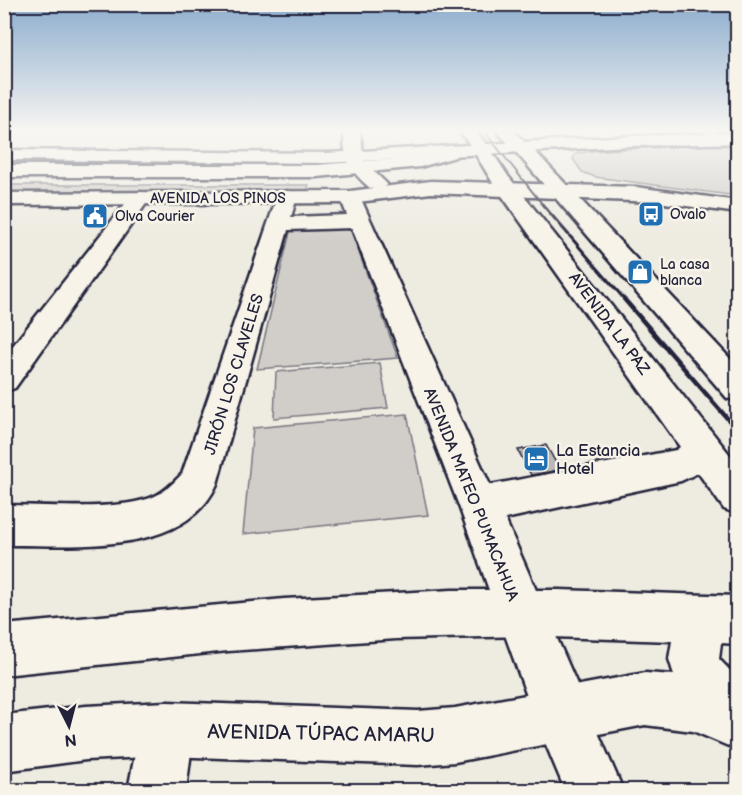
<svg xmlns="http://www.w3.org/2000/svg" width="742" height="795" font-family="'Balsamiq Sans',sans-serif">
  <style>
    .green { fill: #d1cdc9; stroke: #7a7882; stroke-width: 1.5 }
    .building { fill: #bbb8b7; stroke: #22223b; stroke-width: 1.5 }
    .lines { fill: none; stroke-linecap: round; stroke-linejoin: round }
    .minor-casing { stroke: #22223b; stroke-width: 5 }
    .major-casing { stroke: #22223b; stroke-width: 5 }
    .highway-casing { stroke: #22223b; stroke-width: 5 }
    .minor { fill: #f7f3e8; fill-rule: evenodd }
    .major { fill: #f7f3e8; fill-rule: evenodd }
    .highway { fill: #f7f3e8; fill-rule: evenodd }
    .rail-far3 { stroke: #22223b; stroke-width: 2 }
    .rail-far2 { stroke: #22223b; stroke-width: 3 }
    .rail-far1 { stroke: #22223b; stroke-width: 4.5 }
    .rail { stroke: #22223b; stroke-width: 5 }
    .labels { text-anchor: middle; stroke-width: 5; stroke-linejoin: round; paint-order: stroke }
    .far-street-label { font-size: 14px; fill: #22223b; stroke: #f7f3e8 }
    .far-poi-label { font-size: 14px; fill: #22223b; stroke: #f7f3e8; text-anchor: start }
    .street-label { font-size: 16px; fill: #22223b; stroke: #f7f3e8 }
    .poi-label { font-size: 16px; fill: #22223b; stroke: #f7f3e8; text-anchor: start }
    .near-street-label { font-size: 20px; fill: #22223b; stroke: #f7f3e8 }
  </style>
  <rect width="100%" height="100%" fill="#eeebe1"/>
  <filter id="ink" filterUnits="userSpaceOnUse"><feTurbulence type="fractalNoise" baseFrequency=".0167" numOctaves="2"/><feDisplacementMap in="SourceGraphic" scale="12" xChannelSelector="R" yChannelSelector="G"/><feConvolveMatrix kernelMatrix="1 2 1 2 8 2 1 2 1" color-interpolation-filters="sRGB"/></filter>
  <g filter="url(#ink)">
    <g class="green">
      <path d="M704 145 737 147V196L595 177 582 172 573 159 575 154 593 151Z"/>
      <path d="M314 158 312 168H5L4 159Z"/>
      <path d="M5 185H309L306 194H5Z"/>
      <path d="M349 226 398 358 257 369 291 228Z"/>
      <path d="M380 363 388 408 274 418 276 372Z"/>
      <path d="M407 414 428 515 243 534 253 428Z"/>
    </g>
    <path class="building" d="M546 445 560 470 531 475 518 450Z"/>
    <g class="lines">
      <g class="minor-casing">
        <g id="minor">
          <path d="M344 131H360L364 162 387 184 384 188H370C350 171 343 158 344 131Z"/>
          <path d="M460 131H476L491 150 488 154H476Z"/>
          <path d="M497 131H514L530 148 522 153 516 152Z"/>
          <path d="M703 131 738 134V142L705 134Z"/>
          <path d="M287 191 294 193 297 197 291 217 347 215 340 197 343 193H357L360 197 490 485 676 450C693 439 692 429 715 437L720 448 708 468 681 481 505 519 623 790H565L534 716 459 506 352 228 288 230 217 484C184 558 72 544 4 545V505C43 505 124 512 157 495 167 490 175 481 182 474L277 197 280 193Z"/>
          <path d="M140 192 147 194 150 198 15 388 4 392V357L133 194Z"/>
          <path d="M167 702 186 710 194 729 186 790H128L140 729 148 710Z"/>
        </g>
      </g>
      <g class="major-casing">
        <g id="major">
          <path d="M522 143 528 144 738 367V401L727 398 516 152 514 148 516 144Z"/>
          <path d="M482 145 488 146 508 176 738 465V514L724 509 493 183 473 150Z"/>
          <path d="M449 148 455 149 458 153 455 157 420 167 317 177H4V165H317L418 157Z"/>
          <path d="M452 590H559L738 596V644L721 643 719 659 738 679V750L693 731 645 725 455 762 418 765 167 756 86 760 4 771V715L86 706 167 702 418 711 455 708 645 673 674 675 669 659 672 641 523 636 396 639 228 651 4 675V625L284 599Z"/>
        </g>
      </g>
      <g class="highway-casing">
        <g id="highway">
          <path d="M738 133V143L629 146 326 163 4 160V150L326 153 629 136Z"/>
          <path d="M431 181 636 187 738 201V213L657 202 431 193 350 203 4 205V193L350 191Z"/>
        </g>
      </g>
      <use href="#minor" class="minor"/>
      <use href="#major" class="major"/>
      <use href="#highway" class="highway"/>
      <path class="rail-far3" d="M484 131 543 205"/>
      <path class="rail-far2" d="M542 204 626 301"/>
      <path class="rail-far1" d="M624 299 733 425"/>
      <path class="rail" d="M731 423 738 431"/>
    </g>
  </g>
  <linearGradient id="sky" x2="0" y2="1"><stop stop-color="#8dadce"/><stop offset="0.54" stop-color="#f7f6f2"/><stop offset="1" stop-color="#f7f6f2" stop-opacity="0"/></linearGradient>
  <rect width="742" height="242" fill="url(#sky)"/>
  <defs>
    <g id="bus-square" transform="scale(1.35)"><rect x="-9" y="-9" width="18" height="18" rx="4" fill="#1f6fb2" stroke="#f7f3e8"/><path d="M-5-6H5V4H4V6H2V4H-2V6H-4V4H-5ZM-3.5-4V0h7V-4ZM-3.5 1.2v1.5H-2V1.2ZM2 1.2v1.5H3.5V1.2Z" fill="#fff"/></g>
    <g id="civic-square" transform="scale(1.35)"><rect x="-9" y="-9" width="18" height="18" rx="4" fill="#1f6fb2" stroke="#f7f3e8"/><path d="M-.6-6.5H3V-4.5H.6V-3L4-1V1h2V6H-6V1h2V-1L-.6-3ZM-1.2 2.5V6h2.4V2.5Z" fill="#fff"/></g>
    <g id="shop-square" transform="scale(1.35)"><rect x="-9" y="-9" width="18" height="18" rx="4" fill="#1f6fb2" stroke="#f7f3e8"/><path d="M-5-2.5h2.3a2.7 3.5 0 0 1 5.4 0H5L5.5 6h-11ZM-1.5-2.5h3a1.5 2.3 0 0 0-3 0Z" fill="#fff"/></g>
    <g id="hotel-square" transform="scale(1.35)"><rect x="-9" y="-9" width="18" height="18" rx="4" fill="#1f6fb2" stroke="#f7f3e8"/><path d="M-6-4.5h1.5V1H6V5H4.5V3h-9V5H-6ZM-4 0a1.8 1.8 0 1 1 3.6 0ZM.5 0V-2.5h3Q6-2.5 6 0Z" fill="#fff"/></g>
  </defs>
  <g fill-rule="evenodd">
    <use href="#bus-square" x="651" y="214"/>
    <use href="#civic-square" x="95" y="216"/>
    <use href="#shop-square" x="640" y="272"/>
    <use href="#hotel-square" x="536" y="459"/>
  </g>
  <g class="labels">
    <g class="far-street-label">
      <text x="218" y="203">AVENIDA LOS PINOS</text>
    </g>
    <g class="far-poi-label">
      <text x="670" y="219">Ovalo</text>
      <text x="115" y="221">Olva Courier</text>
      <text x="660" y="269">La casa<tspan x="660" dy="16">blanca</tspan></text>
    </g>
    <g class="street-label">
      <text transform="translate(610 323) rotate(53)" y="6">AVENIDA LA PAZ</text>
      <text transform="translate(233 374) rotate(-73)" y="6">JIRÓN LOS CLAVELES</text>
      <text transform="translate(472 494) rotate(68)" y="6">AVENIDA MATEO PUMACAHUA</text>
    </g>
    <g class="poi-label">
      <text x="556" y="456">La Estancia<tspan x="556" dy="18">Hotel</tspan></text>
    </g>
    <g class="near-street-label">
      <text transform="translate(321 733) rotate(1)" y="7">AVENIDA TÚPAC AMARU</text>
    </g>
  </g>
  <rect width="742" height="795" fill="none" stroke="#f7f3e8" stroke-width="24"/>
  <rect x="12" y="12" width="718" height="771" fill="none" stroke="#22223b" stroke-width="2" filter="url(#ink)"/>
  <g transform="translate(69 726) rotate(174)" stroke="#f7f3e8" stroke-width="4.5" paint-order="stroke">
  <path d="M0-4.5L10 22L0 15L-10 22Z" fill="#22223b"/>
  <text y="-9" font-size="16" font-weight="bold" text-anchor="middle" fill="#22223b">N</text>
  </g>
</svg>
